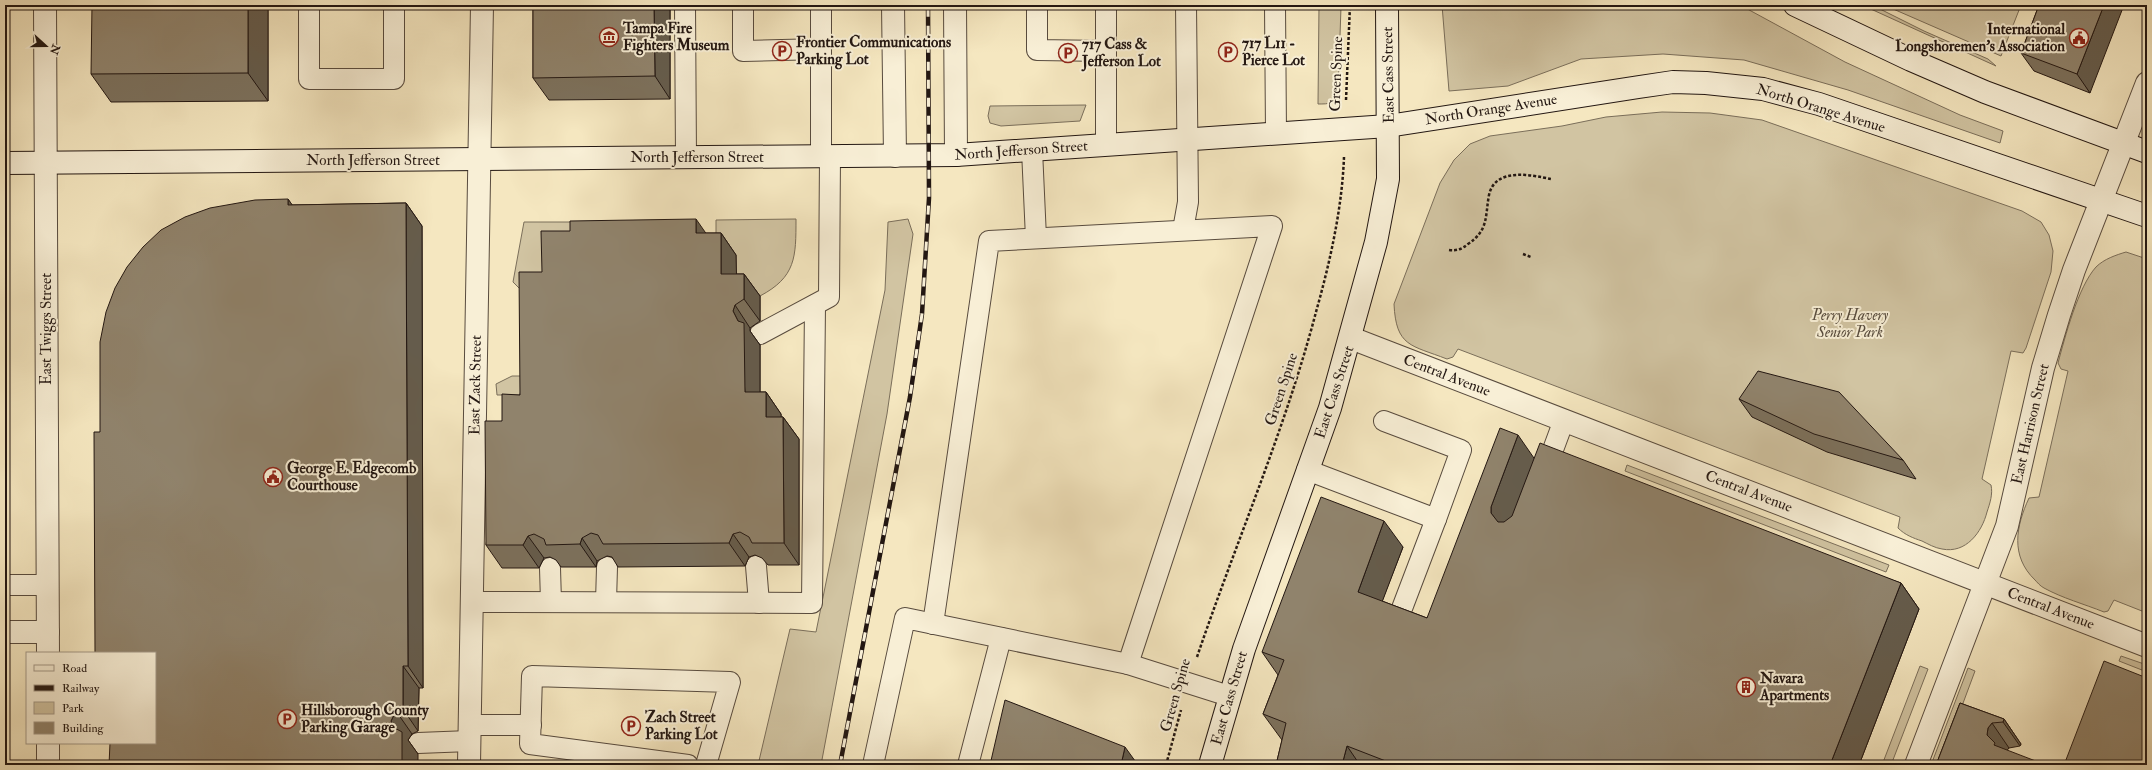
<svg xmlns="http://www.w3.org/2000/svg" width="2152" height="770" font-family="'IM FELL Double Pica',serif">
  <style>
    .green { fill: #d1c4a2; stroke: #7a6e5a }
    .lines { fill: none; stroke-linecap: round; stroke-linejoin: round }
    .service-casing { stroke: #584b3e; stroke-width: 22 }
    .minor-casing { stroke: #584b3e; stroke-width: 24 }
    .tertiary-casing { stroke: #584b3e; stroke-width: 24 }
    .secondary-casing { stroke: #231712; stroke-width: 24 }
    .path { stroke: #231712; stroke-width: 2.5; stroke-dasharray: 3 2; stroke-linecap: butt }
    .service { stroke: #f8efd6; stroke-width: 20 }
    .minor { stroke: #f8efd6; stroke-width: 22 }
    .tertiary { stroke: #f8efd6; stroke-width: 22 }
    .secondary { stroke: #f8efd6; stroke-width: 22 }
    .rail-casing { stroke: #231712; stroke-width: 4.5 }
    .rail { stroke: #f8efd6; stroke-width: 3; stroke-dasharray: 9; stroke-linecap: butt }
    .wall { fill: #7c715d; stroke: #231712 }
    .shaded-wall { fill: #655c4c; stroke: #231712 }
    .building { fill: #90836c; stroke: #231712 }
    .labels { text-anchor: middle; stroke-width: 4; stroke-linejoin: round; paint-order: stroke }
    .poi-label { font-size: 15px; font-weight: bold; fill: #231712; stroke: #f8efd6; text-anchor: start }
    .street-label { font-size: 15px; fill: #231712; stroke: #f8efd6 }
    .park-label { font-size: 15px; font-style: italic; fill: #574b3d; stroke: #f8efd6 }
  </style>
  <rect width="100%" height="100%" fill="#f5e7c0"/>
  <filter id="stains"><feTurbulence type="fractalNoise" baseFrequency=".005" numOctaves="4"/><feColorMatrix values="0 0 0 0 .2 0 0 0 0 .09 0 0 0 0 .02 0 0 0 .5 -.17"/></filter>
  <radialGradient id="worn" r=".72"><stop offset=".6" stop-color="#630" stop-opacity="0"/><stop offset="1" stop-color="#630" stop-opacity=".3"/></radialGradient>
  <g class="green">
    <path d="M1319 5H1335L1337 8 1341 7 1338 93C1335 104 1329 104 1318 104Z"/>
    <path d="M1442 5H1740L1845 62 1960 115 2003 131 2000 143 1848 90 1744 60 1663 54 1581 59 1508 86 1449 91Z"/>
    <path d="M1862 5H1872L1924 31 1988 59 1996 66Z"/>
    <path d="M1884 5H2021L2001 56Z"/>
    <path d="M1086 105 1080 121 1001 126 990 123 988 116 990 106Z"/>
    <path d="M1662 112 1710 113 1762 120 2022 211 2041 222 2049 235 2053 251 2051 272 2026 348 2023 353 2011 351 1982 479 1991 485C1993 494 1990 503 1987 512 1982 532 1966 554 1942 549 1935 548 1928 544 1922 541 1913 538 1905 535 1898 528L1900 517 1458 349 1453 357 1447 359C1411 345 1396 347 1394 304L1440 183 1454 160 1470 144 1490 136 1562 126 1606 117Z"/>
    <path d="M796 219C796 257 796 277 760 296L716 256V220Z"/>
    <path d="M908 219 913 234 887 414 821 765H758L790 629 816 632 885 290 888 222Z"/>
    <path d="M524 222H579L557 294 522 291 513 282Z"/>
    <path d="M2126 252 2147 259V613L2114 600 2108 611 2104 612C2084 604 2062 598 2044 588 2040 586 2037 582 2035 580 2010 556 2016 526 2029 498L2039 497 2068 371 2061 369 2058 363C2065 337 2078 287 2096 267 2104 259 2116 255 2126 252Z"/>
    <path d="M512 376H541L540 395H497L496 384Z"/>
    <path d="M1627 465 1889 565 1886 572 1625 471Z"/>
    <path d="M2121 656 2147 665V672L2119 661Z"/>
    <path d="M1920 666 1928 669 1891 765H1882Z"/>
    <path d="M1968 668 1975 671 1940 765H1931Z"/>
  </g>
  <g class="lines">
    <g class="service-casing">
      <g id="service">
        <path d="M309 5V79H394V5"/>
        <path d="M685 5 686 158"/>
        <path d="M743 5V51L821 49"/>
        <path d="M1037 5V50L1106 51"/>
        <path d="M1106 5V145"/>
        <path d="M1275 5 1276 134"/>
        <path d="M1032 150 1036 238"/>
        <path d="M821 156V5"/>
        <path d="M1183 230 1188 202 1186 5"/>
        <path d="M760 334 829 297 830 156"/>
        <path d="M1384 421 1461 450 1436 519"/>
        <path d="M1307 470 1436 519 1401 611"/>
        <path d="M1544 474 1564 420"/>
        <path d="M756 566 759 603"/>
        <path d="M550 568 551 602"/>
        <path d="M5 585H48"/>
        <path d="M472 602 812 603 815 305"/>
        <path d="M606 602 607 567"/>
        <path d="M933 624 989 241 1272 226 1128 664"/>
        <path d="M470 725H531"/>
        <path d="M418 743 470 741"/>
        <path d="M688 765 530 744 532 676 730 682 706 765"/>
        <path d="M873 765 905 618 1128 664 1229 696"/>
        <path d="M968 765 1001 638"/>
      </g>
    </g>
    <g class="minor-casing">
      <g id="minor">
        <path d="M1351 338 2147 646"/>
        <path d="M5 632H48"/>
        <path d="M1916 765 2007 526 2043 368 2059 315 2074 270 2147 83"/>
      </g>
    </g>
    <g class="tertiary-casing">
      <g id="tertiary">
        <path d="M45 5 48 653"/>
        <path d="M893 5 895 156"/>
        <path d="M955 5 956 155"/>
        <path d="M48 743V765"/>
        <path d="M469 765 482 5"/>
      </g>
    </g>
    <g class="secondary-casing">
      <g id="secondary">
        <path d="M1795 5 1911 60 1985 92 2147 152"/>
        <path d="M5 163 956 155 1388 126 1639 87 1673 82 1706 83 1763 89 1819 104 2147 216"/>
        <path d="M1210 765 1244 649 1330 408 1376 242 1388 179 1387 5"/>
      </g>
    </g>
    <g class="path">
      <path d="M1346 100 1350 5"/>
      <path d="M1449 250C1457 251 1462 249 1468 244 1489 230 1485 216 1489 195 1495 167 1531 175 1551 179"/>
      <path d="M1523 254 1531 257"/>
      <path d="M1197 657C1236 542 1285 430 1316 312 1330 262 1342 209 1344 157"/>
      <path d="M1166 765 1181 710"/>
    </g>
    <use href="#service" class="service"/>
    <use href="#minor" class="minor"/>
    <use href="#tertiary" class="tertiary"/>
    <use href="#secondary" class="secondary"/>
    <g class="rail-casing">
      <path id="rail" d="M840 765 910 397 922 314 929 198 928 5"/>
    </g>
    <use href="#rail" class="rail"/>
  </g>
  <g class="wall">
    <path d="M268 5V101L111 102 91 74Z"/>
    <path d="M533 5H670V99L549 100 533 78Z"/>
    <path d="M2039 5 2090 93 2034 71 2021 53Z"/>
    <path d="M288 199 292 205 406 203 422 226 423 688H419L418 731 412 734 408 740 418 754 155 743 100 432Z"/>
    <path d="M706 233H721L736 255V274H744L760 296V321L750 328V331L760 345V392H766L781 414V417H783L799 439V565H768L762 558 755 555 749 557 745 566 618 567 612 557 607 556 597 561 596 567H561L556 560 550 557 544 558 539 568H502L486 545 502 421 520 395 542 272Z"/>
    <path d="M1739 399 1903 460 1916 479 1827 452 1752 417Z"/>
    <path d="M1534 458 1901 583 1919 609 1859 765H1276L1282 740 1263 714 1278 675 1262 652 1403 547 1382 601 1427 618Z"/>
    <path d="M1960 703 2004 719 2021 744 2020 746 2009 748 2007 750 1936 765Z"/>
  </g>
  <g class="shaded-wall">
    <path d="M248 5H268V101L248 73Z"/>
    <path d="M654 5H670V99L655 76Z"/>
    <path d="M2104 5H2124L2090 93 2077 74Z"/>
    <path d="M288 199 304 222 288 205Z"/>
    <path d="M406 203 422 226 423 688 408 666Z"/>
    <path d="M696 219 712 242 696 233Z"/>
    <path d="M721 233 736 255 737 296 721 274Z"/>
    <path d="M744 274 760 296V321L744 299Z"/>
    <path d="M735 305 750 328V331L760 345V415L745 392 738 321 733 311Z"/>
    <path d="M766 392 781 414 782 440 766 417Z"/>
    <path d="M783 417 799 439V565L784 543Z"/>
    <path d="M1518 435 1536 461 1509 539 1491 513V507Z"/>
    <path d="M1384 521 1403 547 1376 618 1358 592Z"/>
    <path d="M733 534 749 557 745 566 729 543Z"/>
    <path d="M528 536 544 558 539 568 523 545Z"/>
    <path d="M582 538 597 561 596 567 580 544Z"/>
    <path d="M1901 583 1919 609 1859 765H1830Z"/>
    <path d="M403 666 419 688 418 731 403 709Z"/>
    <path d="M396 711 412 734 408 740 418 754V765H402L391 721Z"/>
    <path d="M2004 719 2021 744 2020 746 2003 722Z"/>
    <path d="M1992 723 2009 748 2005 753 1994 745 1987 735 1988 728Z"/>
    <path d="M1347 746 1360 765H1342Z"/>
    <path d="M1125 747 1138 765H1121Z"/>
  </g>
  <g class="building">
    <path d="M92 5H248V73L91 74Z"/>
    <path d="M533 5H654L655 76 533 78Z"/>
    <path d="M2039 5H2104L2077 74 2021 53Z"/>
    <path d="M288 199V205L406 203 408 666H403V709L396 711 391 721 393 727 402 732V765H109L110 743H155V653H95L94 432H100V342L106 312 115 288 127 267 143 247 161 230 185 217 210 208 255 200Z"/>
    <path d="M696 219V233H721V274H744V299L735 305 733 311 738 321 744 323 745 392H766V417H783L784 543H752L749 537 740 532 733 534 729 543 603 544 598 535 591 533 582 538 580 544 546 545 544 539 534 534 528 536 523 545H486L485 421H502V394L520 395 519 272H542L541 231H570V221Z"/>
    <path d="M1758 371 1839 392 1903 460 1814 434 1739 399Z"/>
    <path d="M1500 428 1518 435 1491 507V513L1498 522H1504L1512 516 1540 443 1901 583 1830 765H1396L1347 746 1342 765H1276L1286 723 1263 714 1284 660 1262 652 1321 497 1384 521 1358 592 1427 618Z"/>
    <path d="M2104 661 2147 678V765H2064Z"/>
    <path d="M1005 700 1125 747 1121 765H990Z"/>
    <path d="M1960 703 2004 719 2003 722 1992 723 1988 728 1987 735 1995 743 1994 745 2046 765H1936Z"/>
  </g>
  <defs>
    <g id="museum-ring" transform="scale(1)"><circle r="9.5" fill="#f8efd6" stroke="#8f2418" stroke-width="1.5"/><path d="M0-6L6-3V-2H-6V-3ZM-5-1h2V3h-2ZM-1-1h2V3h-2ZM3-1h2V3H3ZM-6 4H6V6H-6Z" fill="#8f2418"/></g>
    <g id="civic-ring" transform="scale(1)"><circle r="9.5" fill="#f8efd6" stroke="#8f2418" stroke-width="1.5"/><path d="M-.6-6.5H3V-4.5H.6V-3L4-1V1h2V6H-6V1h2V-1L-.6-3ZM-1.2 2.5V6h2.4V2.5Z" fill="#8f2418"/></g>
    <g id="parking-ring" transform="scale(1)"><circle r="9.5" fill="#f8efd6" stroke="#8f2418" stroke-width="1.5"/><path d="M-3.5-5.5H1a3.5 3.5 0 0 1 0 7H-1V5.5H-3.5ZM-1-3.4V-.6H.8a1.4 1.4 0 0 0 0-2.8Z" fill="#8f2418"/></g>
    <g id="building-ring" transform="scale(1)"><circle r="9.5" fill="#f8efd6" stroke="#8f2418" stroke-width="1.5"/><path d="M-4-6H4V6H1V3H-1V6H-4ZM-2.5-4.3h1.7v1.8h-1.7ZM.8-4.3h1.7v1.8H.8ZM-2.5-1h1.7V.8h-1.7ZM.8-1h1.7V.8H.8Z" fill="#8f2418"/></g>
  </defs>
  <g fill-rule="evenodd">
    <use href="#museum-ring" x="609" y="37"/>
    <use href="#civic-ring" x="2079" y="38"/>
    <use href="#parking-ring" x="782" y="51"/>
    <use href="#parking-ring" x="1228" y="52"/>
    <use href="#parking-ring" x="1068" y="53"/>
    <use href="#civic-ring" x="273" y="477"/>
    <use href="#building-ring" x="1746" y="687"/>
    <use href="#parking-ring" x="287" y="719"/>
    <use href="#parking-ring" x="631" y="726"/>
  </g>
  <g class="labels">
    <g class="poi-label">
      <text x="623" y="33">Tampa Fire<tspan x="623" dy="17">Fighters Museum</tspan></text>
      <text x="2065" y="34" text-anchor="end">International<tspan x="2065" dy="17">Longshoremen's Association</tspan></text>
      <text x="796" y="47">Frontier Communications<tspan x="796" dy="17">Parking Lot</tspan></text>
      <text x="1242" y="48">717 L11 -<tspan x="1242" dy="17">Pierce Lot</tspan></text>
      <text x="1082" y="49">717 Cass &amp;<tspan x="1082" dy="17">Jefferson Lot</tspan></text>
      <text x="287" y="473">George E. Edgecomb<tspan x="287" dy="17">Courthouse</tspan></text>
      <text x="1760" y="683">Navara<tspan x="1760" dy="17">Apartments</tspan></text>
      <text x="301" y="715">Hillsborough County<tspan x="301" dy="17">Parking Garage</tspan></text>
      <text x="645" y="722">Zach Street<tspan x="645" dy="17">Parking Lot</tspan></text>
    </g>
    <g class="street-label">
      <text transform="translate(1336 74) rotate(-88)" y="5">Green Spine</text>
      <text transform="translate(1388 75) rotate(-91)" y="5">East Cass Street</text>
      <text transform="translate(1821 108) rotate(17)" y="5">North Orange Avenue</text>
      <text transform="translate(1491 109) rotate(-9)" y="5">North Orange Avenue</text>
      <text transform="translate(1021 150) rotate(-4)" y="5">North Jefferson Street</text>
      <text x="697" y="162">North Jefferson Street</text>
      <text x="373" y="165">North Jefferson Street</text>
      <text transform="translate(46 329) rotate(-90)" y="5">East Twiggs Street</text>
      <text transform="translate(1447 375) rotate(21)" y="5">Central Avenue</text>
      <text transform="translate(475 385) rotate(-89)" y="5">East Zack Street</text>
      <text transform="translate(1281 389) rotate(-72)" y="5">Green Spine</text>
      <text transform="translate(1334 392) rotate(-72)" y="5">East Cass Street</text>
      <text transform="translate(2030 424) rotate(-77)" y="5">East Harrison Street</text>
      <text transform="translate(1749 491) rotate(21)" y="5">Central Avenue</text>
      <text transform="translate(2051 608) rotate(21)" y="5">Central Avenue</text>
      <text transform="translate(1175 695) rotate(-74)" y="5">Green Spine</text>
      <text transform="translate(1229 698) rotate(-74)" y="5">East Cass Street</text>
    </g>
    <g class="park-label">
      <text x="1850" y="320">Perry Havery<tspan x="1850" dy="17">Senior Park</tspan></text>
    </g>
  </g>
  <rect width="2152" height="770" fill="none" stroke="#f5e7c0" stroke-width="20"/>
  <rect x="6" y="6" width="2140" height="758" fill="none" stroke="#231712" stroke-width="2"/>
  <rect x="10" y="10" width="2132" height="750" fill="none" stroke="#231712"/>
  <rect x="26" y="652" width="130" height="92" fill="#f8efd6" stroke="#a39988"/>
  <rect x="34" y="665" width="20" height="6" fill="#f8efd6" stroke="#a39988"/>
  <text x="62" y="672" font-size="12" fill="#231712">Road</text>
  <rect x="34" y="685" width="20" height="6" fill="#231712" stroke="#a39988"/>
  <text x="62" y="692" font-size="12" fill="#231712">Railway</text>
  <rect x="34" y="702" width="20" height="12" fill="#d1c4a2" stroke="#a39988"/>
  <text x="62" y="712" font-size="12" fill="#231712">Park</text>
  <rect x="34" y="722" width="20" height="12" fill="#90836c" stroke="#a39988"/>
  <text x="62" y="732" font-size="12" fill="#231712">Building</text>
  <g transform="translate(46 46) rotate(111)" stroke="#f8efd6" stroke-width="3" paint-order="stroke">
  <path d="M0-3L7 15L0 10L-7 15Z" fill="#231712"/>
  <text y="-6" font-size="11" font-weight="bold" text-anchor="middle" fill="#231712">N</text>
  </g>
  <rect width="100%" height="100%" filter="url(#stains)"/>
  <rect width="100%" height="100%" fill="url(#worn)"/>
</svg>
